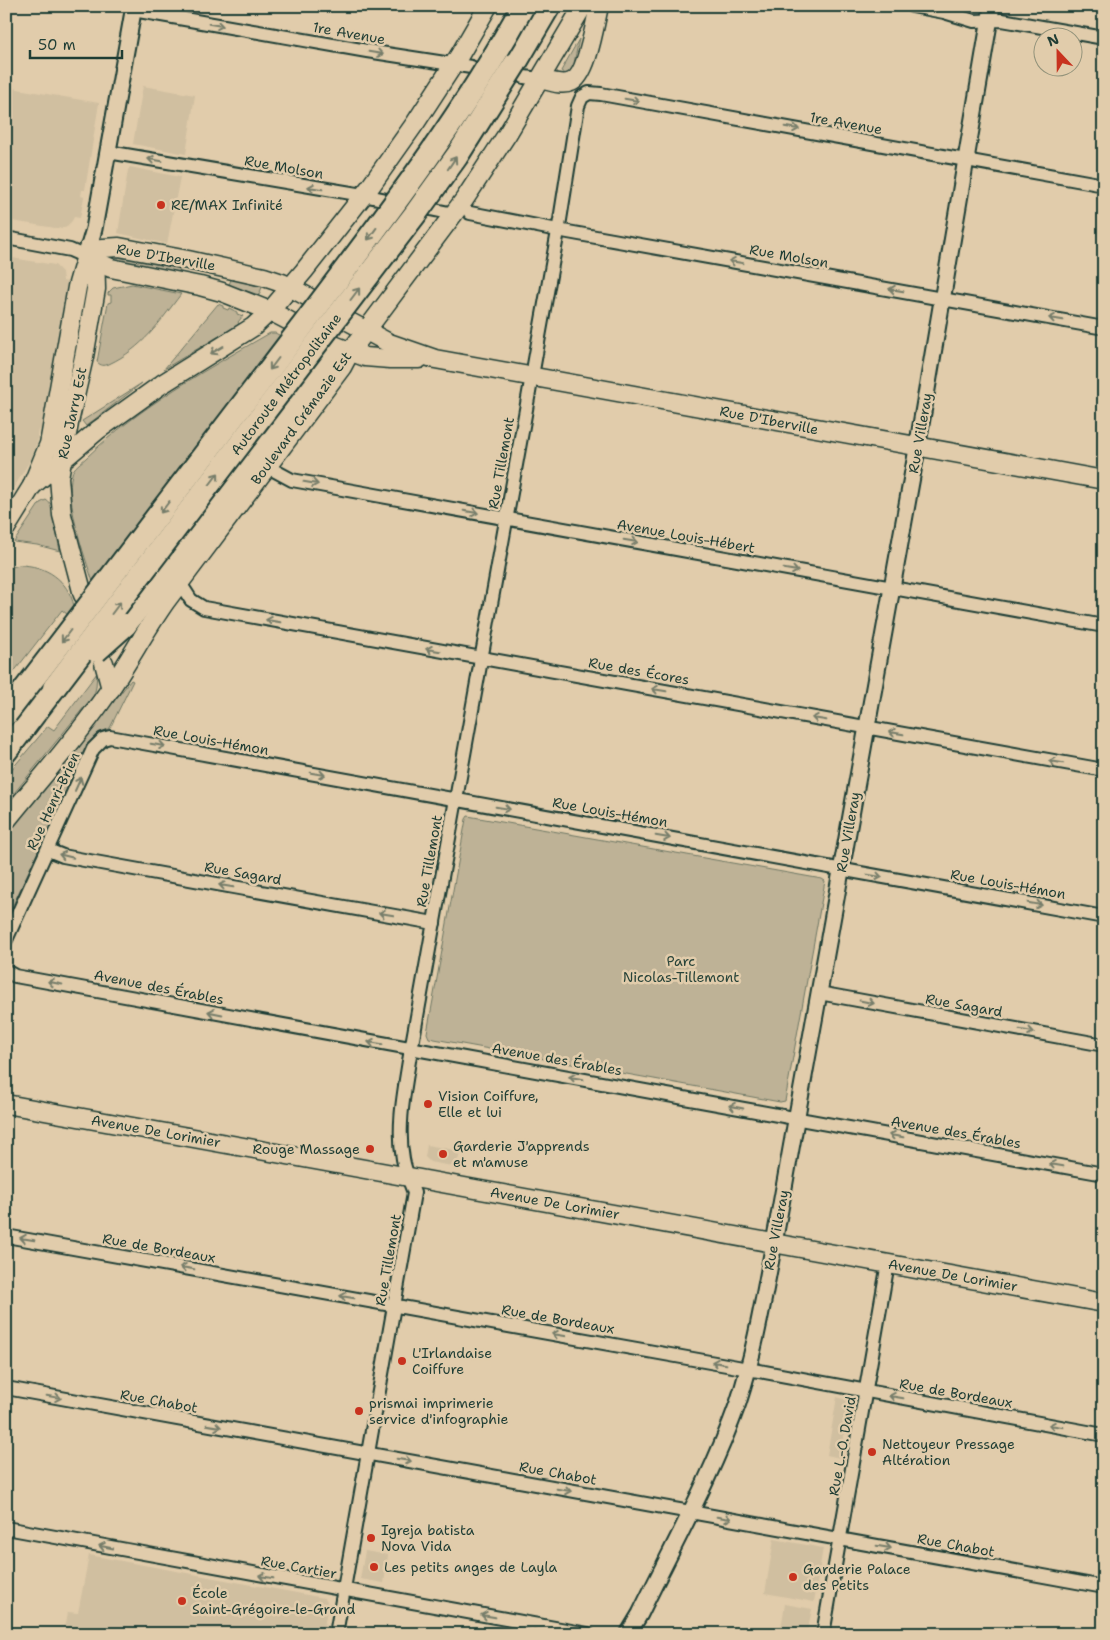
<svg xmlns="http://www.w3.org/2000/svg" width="1110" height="1640" font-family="'Shantell Sans',sans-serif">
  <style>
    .built { fill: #d0bfa0 }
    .green { fill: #beb296; stroke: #6e7865 }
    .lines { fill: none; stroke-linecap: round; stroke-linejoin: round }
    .minor-casing { stroke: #1f3d34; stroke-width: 16 }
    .tertiary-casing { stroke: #1f3d34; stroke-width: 19 }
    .secondary-casing { stroke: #1f3d34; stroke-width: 21 }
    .motorway-casing { stroke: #1f3d34; stroke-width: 26 }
    .minor { stroke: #e1ccab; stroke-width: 12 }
    .tertiary { stroke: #e1ccab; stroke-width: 15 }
    .secondary { stroke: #e1ccab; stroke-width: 18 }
    .motorway { stroke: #e1ccab; stroke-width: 22 }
    .motorway-bridge-casing { stroke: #1f3d34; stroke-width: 26; stroke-linecap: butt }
    .motorway-bridge { stroke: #e1ccab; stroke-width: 22 }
    .oneway { stroke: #767d6a }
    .poi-dot { fill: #c8321e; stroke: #e1ccab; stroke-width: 2 }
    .labels { text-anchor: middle; stroke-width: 5; stroke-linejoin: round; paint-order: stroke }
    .street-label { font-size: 14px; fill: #1f3d34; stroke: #e1ccab }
    .poi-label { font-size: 14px; fill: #1f3d34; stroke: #e1ccab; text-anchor: start }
    .park-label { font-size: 14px; fill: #274339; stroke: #e1ccab }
  </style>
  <rect width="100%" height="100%" fill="#e1ccab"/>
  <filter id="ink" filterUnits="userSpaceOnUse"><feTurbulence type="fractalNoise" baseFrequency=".02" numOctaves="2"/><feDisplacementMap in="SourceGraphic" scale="10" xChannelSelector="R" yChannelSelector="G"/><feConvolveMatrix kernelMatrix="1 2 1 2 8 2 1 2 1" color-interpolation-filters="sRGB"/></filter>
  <g filter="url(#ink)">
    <g class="built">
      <path d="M143 86 195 95 186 154 133 144Z"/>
      <path d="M6 87 99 103 85 190H82L81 196 84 197 80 218 74 217 72 221 65 228H55L6 220Z"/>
      <path d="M130 167 180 177 167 244 118 233 128 170Z"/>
      <path d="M6 257 55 265 62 272 63 281 68 282 41 430H38L37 436 39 437 32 457 6 501Z"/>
      <path d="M427 1145 460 1151 457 1167 430 1162 425 1157Z"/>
      <path d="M837 1397 850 1401 840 1458 827 1455Z"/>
      <path d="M774 1539 823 1548 814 1602 765 1593Z"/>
      <path d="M365 1551 388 1555 384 1583 360 1579Z"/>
      <path d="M89 1555 324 1598 328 1603 323 1634H64L68 1612 78 1613Z"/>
      <path d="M785 1604 812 1609 807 1634H780Z"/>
    </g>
    <g class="green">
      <path d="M579 39 573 68 571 72 567 75 561 71Z"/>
      <path d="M118 257 179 268V272L118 261Z"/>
      <path d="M231 279 262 287 259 295 229 285Z"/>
      <path d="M132 284 181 294C159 323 143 348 109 364 104 366 101 366 97 362L108 303 111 302V295H108V293L113 288Z"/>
      <path d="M218 304 223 306V308L228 310 229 308 237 312V314L243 316 238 322 239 324 164 369Z"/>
      <path d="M270 333H275L281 336 93 582C84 555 65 501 72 474 73 467 82 462 87 457 139 407 207 369 270 333Z"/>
      <path d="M142 383 86 426 82 421Z"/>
      <path d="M46 500 51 504 60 551 37 545 14 542 40 503Z"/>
      <path d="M19 565C46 565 68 580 74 606L68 615 62 610 6 682V569Z"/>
      <path d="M97 673 96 687 94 695 6 803V776L48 726 54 730Z"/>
      <path d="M131 680 133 681 110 728 97 734 85 750 6 920V836Z"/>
      <path d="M468 816 822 879 825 881 785 1101 780 1102 429 1038 427 1033 466 819Z"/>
    </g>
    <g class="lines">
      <g class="minor-casing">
        <g id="minor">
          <path d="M912 6 944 12 974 21 1002 20 1104 38"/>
          <path d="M133 10 367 51 471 67"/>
          <path d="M524 77 540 79"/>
          <path d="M108 152 363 195 454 214"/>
          <path d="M470 213 568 232 1104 328"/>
          <path d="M6 238 70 250 86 257"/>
          <path d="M266 466 292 480 1104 626"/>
          <path d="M180 583 191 600 204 608 1104 770"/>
          <path d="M48 850 63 856 84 860 434 923"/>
          <path d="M6 940 93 749 103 739 110 737 1104 917"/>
          <path d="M6 971 15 976C378 1044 741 1108 1104 1174"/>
          <path d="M819 993 1104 1045"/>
          <path d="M6 1236 732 1366 1104 1435"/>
          <path d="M6 1388 1104 1587"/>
          <path d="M6 1528 588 1634"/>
          <path d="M336 1634 414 1193C410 1182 405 1171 403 1159 397 1127 404 1093 409 1061L560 220 578 106 582 97 589 93 601 94 1104 185"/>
          <path d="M823 1634 888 1263"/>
        </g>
      </g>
      <g class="tertiary-casing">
        <g id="tertiary">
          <path d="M88 249 94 229 134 6"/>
          <path d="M628 1634 640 1614C674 1544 712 1476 738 1403 755 1352 764 1296 774 1243L915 460 992 6"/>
        </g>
      </g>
      <g class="secondary-casing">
        <g id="secondary">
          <path d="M540 79C549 81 562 86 571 82 587 76 595 23 599 6"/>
          <path d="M88 258 111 268 200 286 222 292 270 311 291 322"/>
          <path d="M348 321 389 343 435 359 1104 480"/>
          <path d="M331 344 365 357 390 359H419"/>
          <path d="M33 483 49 444 77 287 88 249 119 247 188 260 264 277 282 283 310 298"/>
          <path d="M6 528 32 486 98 430 162 384 253 327 270 311 304 271 370 187 416 122 459 56 488 6"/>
          <path d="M83 595 62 515 59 477 70 418 84 357 96 289 95 248"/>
          <path d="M104 663 111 689"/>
          <path d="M6 821C39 780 74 741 104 698 126 667 144 632 166 601L342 367 350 352 464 200 508 133 583 6"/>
          <path d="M6 1104 1104 1303"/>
        </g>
      </g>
      <g class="motorway-casing">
        <g id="motorway">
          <path d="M515 64 549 6"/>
          <path d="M125 625 324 365 350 352"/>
          <path d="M6 751 54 688"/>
        </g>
      </g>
      <use href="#minor" class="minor"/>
      <use href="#tertiary" class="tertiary"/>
      <use href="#secondary" class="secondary"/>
      <use href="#motorway" class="motorway"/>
      <g class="motorway-bridge-casing">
        <g id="motorway-bridge">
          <path d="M96 651 125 625"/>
          <path d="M54 688 416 213 457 156 515 64"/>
          <path d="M6 714C104 587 201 459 298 332 378 226 459 123 523 6"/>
        </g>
      </g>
      <use href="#motorway-bridge" class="motorway-bridge"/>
    </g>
    <defs><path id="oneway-shaft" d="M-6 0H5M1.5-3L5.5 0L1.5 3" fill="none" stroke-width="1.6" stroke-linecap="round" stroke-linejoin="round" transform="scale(1.25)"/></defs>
    <g class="oneway">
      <use href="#oneway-shaft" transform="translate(216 25) rotate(10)"/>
      <use href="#oneway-shaft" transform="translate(376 53) rotate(9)"/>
      <use href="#oneway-shaft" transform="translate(632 100) rotate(10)"/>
      <use href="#oneway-shaft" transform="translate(792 128) rotate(10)"/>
      <use href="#oneway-shaft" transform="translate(155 160) rotate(-171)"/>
      <use href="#oneway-shaft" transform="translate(452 163) rotate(-56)"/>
      <use href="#oneway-shaft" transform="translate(315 188) rotate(-170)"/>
      <use href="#oneway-shaft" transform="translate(372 234) rotate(126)"/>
      <use href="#oneway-shaft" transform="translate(736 262) rotate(-170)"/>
      <use href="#oneway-shaft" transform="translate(896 290) rotate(-170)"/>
      <use href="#oneway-shaft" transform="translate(355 294) rotate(-53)"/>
      <use href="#oneway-shaft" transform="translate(1056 319) rotate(-170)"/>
      <use href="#oneway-shaft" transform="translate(217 350) rotate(149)"/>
      <use href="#oneway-shaft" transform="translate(274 364) rotate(127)"/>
      <use href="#oneway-shaft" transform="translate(214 479) rotate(-53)"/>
      <use href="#oneway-shaft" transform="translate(311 483) rotate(10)"/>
      <use href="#oneway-shaft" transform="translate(165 507) rotate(127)"/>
      <use href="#oneway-shaft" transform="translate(471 512) rotate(10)"/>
      <use href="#oneway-shaft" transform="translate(631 541) rotate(10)"/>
      <use href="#oneway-shaft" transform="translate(791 570) rotate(10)"/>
      <use href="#oneway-shaft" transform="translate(116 608) rotate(-53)"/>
      <use href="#oneway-shaft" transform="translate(273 621) rotate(-170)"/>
      <use href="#oneway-shaft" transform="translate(66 636) rotate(127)"/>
      <use href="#oneway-shaft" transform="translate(433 650) rotate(-170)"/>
      <use href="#oneway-shaft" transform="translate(659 690) rotate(-170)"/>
      <use href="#oneway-shaft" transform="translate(819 719) rotate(-170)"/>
      <use href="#oneway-shaft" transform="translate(896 733) rotate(-170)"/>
      <use href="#oneway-shaft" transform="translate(158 745) rotate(10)"/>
      <use href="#oneway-shaft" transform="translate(1056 762) rotate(-170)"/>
      <use href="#oneway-shaft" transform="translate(318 774) rotate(10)"/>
      <use href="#oneway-shaft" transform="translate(78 784) rotate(-66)"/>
      <use href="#oneway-shaft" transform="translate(503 808) rotate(10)"/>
      <use href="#oneway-shaft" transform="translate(663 837) rotate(10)"/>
      <use href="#oneway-shaft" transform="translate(66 856) rotate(-166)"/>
      <use href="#oneway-shaft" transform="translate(875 876) rotate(10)"/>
      <use href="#oneway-shaft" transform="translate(226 886) rotate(-170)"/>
      <use href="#oneway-shaft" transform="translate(1035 904) rotate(10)"/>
      <use href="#oneway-shaft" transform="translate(386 914) rotate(-170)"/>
      <use href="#oneway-shaft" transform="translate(55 983) rotate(-169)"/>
      <use href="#oneway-shaft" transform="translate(867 1002) rotate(11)"/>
      <use href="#oneway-shaft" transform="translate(215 1013) rotate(-169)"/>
      <use href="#oneway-shaft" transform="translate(1027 1031) rotate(10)"/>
      <use href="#oneway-shaft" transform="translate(375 1043) rotate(-170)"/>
      <use href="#oneway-shaft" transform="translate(576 1078) rotate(-170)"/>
      <use href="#oneway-shaft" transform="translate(736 1107) rotate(-169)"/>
      <use href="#oneway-shaft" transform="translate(896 1136) rotate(-170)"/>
      <use href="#oneway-shaft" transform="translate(1056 1165) rotate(-170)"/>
      <use href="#oneway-shaft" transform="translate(27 1239) rotate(-170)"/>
      <use href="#oneway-shaft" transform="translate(187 1268) rotate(-170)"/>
      <use href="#oneway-shaft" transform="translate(347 1297) rotate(-170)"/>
      <use href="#oneway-shaft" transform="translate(559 1335) rotate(-170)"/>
      <use href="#oneway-shaft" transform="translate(719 1363) rotate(-170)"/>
      <use href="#oneway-shaft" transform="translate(54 1397) rotate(10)"/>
      <use href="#oneway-shaft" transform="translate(896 1397) rotate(-170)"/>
      <use href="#oneway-shaft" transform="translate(214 1426) rotate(10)"/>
      <use href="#oneway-shaft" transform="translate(1056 1426) rotate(-170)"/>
      <use href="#oneway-shaft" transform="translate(404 1460) rotate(10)"/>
      <use href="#oneway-shaft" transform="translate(564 1490) rotate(10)"/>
      <use href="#oneway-shaft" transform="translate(724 1518) rotate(10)"/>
      <use href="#oneway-shaft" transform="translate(106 1547) rotate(-169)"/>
      <use href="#oneway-shaft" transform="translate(884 1547) rotate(10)"/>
      <use href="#oneway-shaft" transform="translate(266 1577) rotate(-170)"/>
      <use href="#oneway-shaft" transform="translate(488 1616) rotate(-170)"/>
    </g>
  </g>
  <g class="poi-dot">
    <circle cx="161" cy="205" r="5"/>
    <circle cx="428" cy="1104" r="5"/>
    <circle cx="370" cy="1149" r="5"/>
    <circle cx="443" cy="1154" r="5"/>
    <circle cx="402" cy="1361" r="5"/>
    <circle cx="359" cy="1411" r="5"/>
    <circle cx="872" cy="1452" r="5"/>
    <circle cx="371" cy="1538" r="5"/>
    <circle cx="374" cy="1567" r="5"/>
    <circle cx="793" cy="1577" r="5"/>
    <circle cx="182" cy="1601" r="5"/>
  </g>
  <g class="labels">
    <g class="street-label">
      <text transform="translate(349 33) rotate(10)" y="5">1re Avenue</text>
      <text transform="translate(846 123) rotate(10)" y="5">1re Avenue</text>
      <text transform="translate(284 167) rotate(10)" y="5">Rue Molson</text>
      <text transform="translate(789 256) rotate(10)" y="5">Rue Molson</text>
      <text transform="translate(166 257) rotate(10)" y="5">Rue D'Iberville</text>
      <text transform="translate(286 384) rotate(-53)" y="5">Autoroute Métropolitaine</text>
      <text transform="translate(72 413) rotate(-78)" y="5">Rue Jarry Est</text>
      <text transform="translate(301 418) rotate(-54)" y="5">Boulevard Crémazie Est</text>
      <text transform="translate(769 420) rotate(11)" y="5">Rue D'Iberville</text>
      <text transform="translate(920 433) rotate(-80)" y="5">Rue Villeray</text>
      <text transform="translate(501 463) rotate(-80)" y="5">Rue Tillemont</text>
      <text transform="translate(686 536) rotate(10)" y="5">Avenue Louis-Hébert</text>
      <text transform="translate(639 671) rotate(10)" y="5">Rue des Écores</text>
      <text transform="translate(211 740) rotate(10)" y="5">Rue Louis-Hémon</text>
      <text transform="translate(53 801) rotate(-65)" y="5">Rue Henri-Brien</text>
      <text transform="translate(610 812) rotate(10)" y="5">Rue Louis-Hémon</text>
      <text transform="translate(848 832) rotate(-80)" y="5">Rue Villeray</text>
      <text transform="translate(429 861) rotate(-80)" y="5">Rue Tillemont</text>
      <text transform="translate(243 873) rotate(10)" y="5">Rue Sagard</text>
      <text transform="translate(1008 884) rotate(10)" y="5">Rue Louis-Hémon</text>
      <text transform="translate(159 987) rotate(11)" y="5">Avenue des Érables</text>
      <text transform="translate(964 1005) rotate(10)" y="5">Rue Sagard</text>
      <text transform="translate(557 1059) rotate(10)" y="5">Avenue des Érables</text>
      <text transform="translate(156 1131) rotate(10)" y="5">Avenue De Lorimier</text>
      <text transform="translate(956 1132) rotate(10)" y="5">Avenue des Érables</text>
      <text transform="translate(555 1203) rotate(10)" y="5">Avenue De Lorimier</text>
      <text transform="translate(776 1230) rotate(-79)" y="5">Rue Villeray</text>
      <text transform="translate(159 1248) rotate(10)" y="5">Rue de Bordeaux</text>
      <text transform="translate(388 1260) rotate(-80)" y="5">Rue Tillemont</text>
      <text transform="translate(953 1275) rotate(10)" y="5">Avenue De Lorimier</text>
      <text transform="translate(558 1319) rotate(10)" y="5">Rue de Bordeaux</text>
      <text transform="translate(956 1393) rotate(10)" y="5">Rue de Bordeaux</text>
      <text transform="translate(159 1401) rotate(10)" y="5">Rue Chabot</text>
      <text transform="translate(842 1446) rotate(-80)" y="5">Rue L.-O. David</text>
      <text transform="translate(558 1473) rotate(10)" y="5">Rue Chabot</text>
      <text transform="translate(956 1545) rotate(10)" y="5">Rue Chabot</text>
      <text transform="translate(299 1567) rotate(10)" y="5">Rue Cartier</text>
    </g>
    <g class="poi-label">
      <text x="171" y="210">RE/MAX Infinité</text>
      <text x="438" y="1101">Vision Coiffure,<tspan x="438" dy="16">Elle et lui</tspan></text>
      <text x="453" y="1151">Garderie J'apprends<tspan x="453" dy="16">et m'amuse</tspan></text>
      <text x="360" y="1154" text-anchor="end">Rouge Massage</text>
      <text x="412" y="1358">L'Irlandaise<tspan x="412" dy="16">Coiffure</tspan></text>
      <text x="369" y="1408">prismai imprimerie<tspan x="369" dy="16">service d'infographie</tspan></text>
      <text x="882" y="1449">Nettoyeur Pressage<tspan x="882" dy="16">Altération</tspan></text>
      <text x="381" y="1535">Igreja batista<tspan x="381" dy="16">Nova Vida</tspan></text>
      <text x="384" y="1572">Les petits anges de Layla</text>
      <text x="803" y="1574">Garderie Palace<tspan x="803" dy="16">des Petits</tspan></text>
      <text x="192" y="1598">École<tspan x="192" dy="16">Saint-Grégoire-le-Grand</tspan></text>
    </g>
    <g class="park-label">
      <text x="681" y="966">Parc<tspan x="681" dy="16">Nicolas-Tillemont</tspan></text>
    </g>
  </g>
  <rect width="1110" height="1640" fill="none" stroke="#e1ccab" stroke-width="25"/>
  <rect x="12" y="12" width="1085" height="1615" fill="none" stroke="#1f3d34" stroke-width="2" filter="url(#ink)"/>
  <g transform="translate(1058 52) rotate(338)"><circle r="24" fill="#e1ccab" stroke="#93937b"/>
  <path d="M0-4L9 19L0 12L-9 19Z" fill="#c8321e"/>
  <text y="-8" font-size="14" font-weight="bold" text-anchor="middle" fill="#1f3d34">N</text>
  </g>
  <path d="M30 50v8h92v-8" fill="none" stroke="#1f3d34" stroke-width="2.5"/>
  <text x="38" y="50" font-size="15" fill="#1f3d34" stroke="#e1ccab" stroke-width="4" paint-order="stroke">50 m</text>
</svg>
